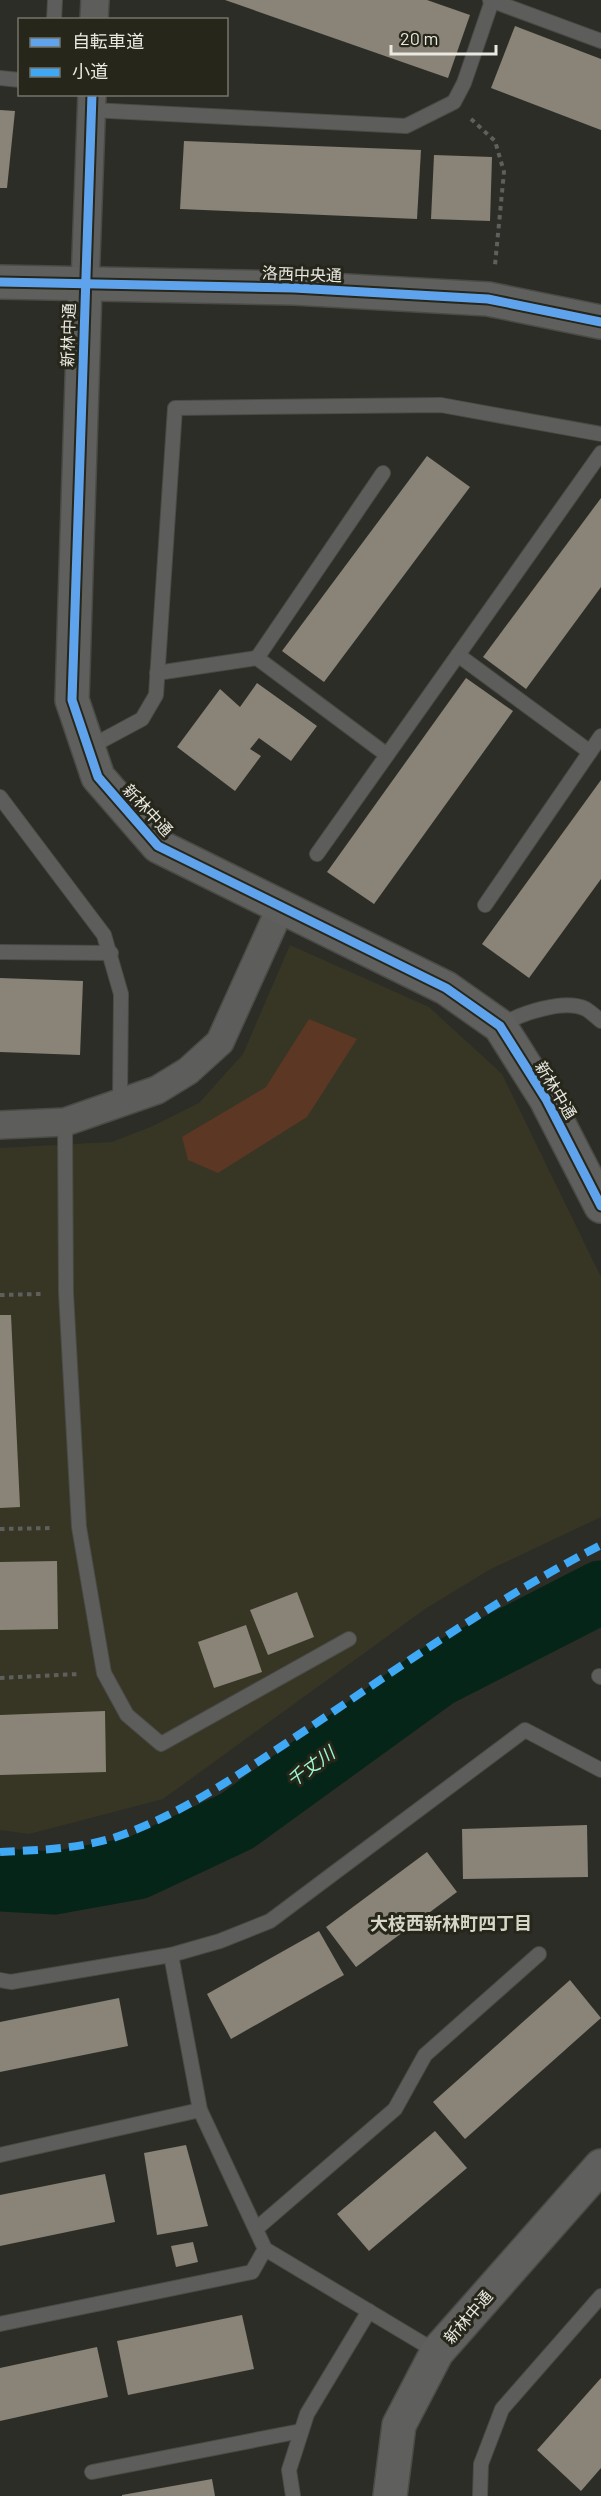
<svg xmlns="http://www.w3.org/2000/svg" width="601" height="2496" font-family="Barlow,'Noto Sans JP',sans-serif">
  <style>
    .built { fill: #373625 }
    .green { fill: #5b3724 }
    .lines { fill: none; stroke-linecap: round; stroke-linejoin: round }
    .river { stroke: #062519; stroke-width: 63 }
    .building { fill: #8a8377 }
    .lane-casing { stroke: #4a4a46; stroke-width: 16 }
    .street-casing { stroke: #4a4a46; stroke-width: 30 }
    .secondary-casing { stroke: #4a4a46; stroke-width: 36 }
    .path { stroke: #5f605d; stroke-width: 4; stroke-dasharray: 4.5 4.5; stroke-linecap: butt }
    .lane { stroke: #5d5e5c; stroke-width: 14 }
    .street { stroke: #5d5e5c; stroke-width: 27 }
    .secondary { stroke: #5f605d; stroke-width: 33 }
    .quiet { stroke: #3fa9f5; stroke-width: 8; stroke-dasharray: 15 8; stroke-linecap: butt }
    .cycleway-casing { stroke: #26261b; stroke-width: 13 }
    .cycleway { stroke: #60a3ed; stroke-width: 9 }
    .labels { text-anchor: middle; stroke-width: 6; stroke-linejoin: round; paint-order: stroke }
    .street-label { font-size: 16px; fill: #e9e9e1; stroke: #26261b }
    .water-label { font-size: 18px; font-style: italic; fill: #9af9d1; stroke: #26261b }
    .neighbourhood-label { font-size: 18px; font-weight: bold; fill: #d6d6c7; stroke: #26261b }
  </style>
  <rect width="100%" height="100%" fill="#2d2d27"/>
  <path class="built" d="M290 945 429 1007 502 1074 601 1277V1517L489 1570 425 1609 163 1799 29 1834 0 1830V1148L112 1142 153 1126 199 1103 243 1054Z"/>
  <path class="green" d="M309 1019 357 1039 307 1117 218 1173 188 1160 182 1137 266 1087Z"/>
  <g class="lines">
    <path class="river" d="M0 1880 54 1883 137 1868 237 1821 437 1676 601 1592"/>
  </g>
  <g class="building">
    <path d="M225 0H427L470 15 448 78Z"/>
    <path d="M515 26 601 59V130L491 88Z"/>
    <path d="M0 110 15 111 7 188H0Z"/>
    <path d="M184 141 421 150 417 219 180 209Z"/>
    <path d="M434 155 492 157 490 221 431 219Z"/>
    <path d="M427 456 470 487 324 682 282 651Z"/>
    <path d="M601 498V587L526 689 483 657Z"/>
    <path d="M466 678 513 711 374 904 327 872Z"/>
    <path d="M257 683 317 726 291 761 259 738 250 749 261 756 235 791 177 747 220 689 240 707Z"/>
    <path d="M601 780V879L529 978 482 944Z"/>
    <path d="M0 978 83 981 80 1055 0 1052Z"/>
    <path d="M0 1315H11L20 1507 0 1508Z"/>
    <path d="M57 1561 58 1629 0 1630V1562Z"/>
    <path d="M297 1592 314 1637 268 1655 250 1610Z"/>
    <path d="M246 1625 262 1672 214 1688 198 1642Z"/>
    <path d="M105 1711 106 1772 0 1775V1715Z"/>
    <path d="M587 1825 588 1877 463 1879 462 1829Z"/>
    <path d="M427 1852 457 1892 356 1967 326 1927Z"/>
    <path d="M319 1931 344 1975 231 2039 207 1994Z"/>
    <path d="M570 1980 601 2018 465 2139 433 2102Z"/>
    <path d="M119 1998 128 2046 0 2072V2022Z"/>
    <path d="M435 2131 467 2168 369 2251 337 2214Z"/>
    <path d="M186 2145 208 2226 157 2235 144 2153Z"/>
    <path d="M105 2174 115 2222 0 2246V2195Z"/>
    <path d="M193 2242 198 2262 176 2267 171 2246Z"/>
    <path d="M242 2315 254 2369 128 2395 117 2341Z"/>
    <path d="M97 2347 108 2397 0 2421V2368Z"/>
    <path d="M601 2378V2468L581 2491 537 2450Z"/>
    <path d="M212 2479 215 2496H122V2495Z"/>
  </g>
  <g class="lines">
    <g class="lane-casing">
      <g id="lane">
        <path d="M490 0 601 41"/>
        <path d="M54 20 55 0"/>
        <path d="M0 78 20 80"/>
        <path d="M91 110 406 126 454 102 464 83 492 1"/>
        <path d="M458 655 590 752"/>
        <path d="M257 658 383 473"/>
        <path d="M157 673 257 658 387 755"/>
        <path d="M88 748 142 719 156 695 175 408 441 405 601 434"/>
        <path d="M0 797 104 935 121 994 120 1103"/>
        <path d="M317 854 601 453"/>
        <path d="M485 905 601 736"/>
        <path d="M0 952 111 953"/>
        <path d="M500 1026C519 1014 564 998 586 1009 591 1012 596 1017 601 1021"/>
        <path d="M65 1122 66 1293 79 1527 104 1673 127 1715 161 1744 349 1639"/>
        <path d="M599 1676 601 1677"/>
        <path d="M171 1955 200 2110 265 2249 437 2352"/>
        <path d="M0 1980 11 1982 171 1955 220 1941 270 1921 525 1730 601 1770"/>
        <path d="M0 2155 200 2110"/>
        <path d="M256 2229 395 2109 425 2055 539 1954"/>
        <path d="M0 2324 252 2272 265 2249"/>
        <path d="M92 2472 301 2431"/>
        <path d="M293 2496 289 2470 307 2414 369 2311"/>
        <path d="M480 2496 481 2464 502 2409 601 2296"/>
      </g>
    </g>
    <g class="street-casing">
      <g id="street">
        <path d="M94 20 95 0"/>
        <path d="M85 285 92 94"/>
        <path d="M0 1125 65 1122 157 1090 188 1071 220 1042 281 907"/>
      </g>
    </g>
    <g class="secondary-casing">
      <g id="secondary">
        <path d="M0 282 294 288 488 299 601 322"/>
        <path d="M85 285 72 700 98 777 158 846 446 988 500 1026 546 1099 601 1206"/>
        <path d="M390 2496 399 2425 437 2352 601 2166"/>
      </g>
    </g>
    <g class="path">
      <path d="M471 119 495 141 504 172 495 265"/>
      <path d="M0 1295 41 1294"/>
      <path d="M0 1529 54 1528"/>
      <path d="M0 1678 79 1674"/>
    </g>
    <use href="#lane" class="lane"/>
    <use href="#street" class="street"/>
    <use href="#secondary" class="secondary"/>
    <path class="quiet" d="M0 1852C38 1850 80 1849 116 1837 186 1813 248 1768 309 1728 404 1664 499 1597 601 1545"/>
    <g class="cycleway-casing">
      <g id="cycleway">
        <path d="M92 94 72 700 98 777 158 846 446 988 500 1026 546 1099 601 1206"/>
        <path d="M0 282 294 288 488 299 601 322"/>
      </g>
    </g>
    <use href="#cycleway" class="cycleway"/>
  </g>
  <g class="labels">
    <g class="street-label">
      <text transform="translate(302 274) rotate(2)" y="6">洛西中央通</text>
      <text transform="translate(68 335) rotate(-88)" y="6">新林中通</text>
      <text transform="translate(148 810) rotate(47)" y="6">新林中通</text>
      <text transform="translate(556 1090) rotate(59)" y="6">新林中通</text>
      <text transform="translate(468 2317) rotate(-49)" y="6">新林中通</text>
    </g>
    <g class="water-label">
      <text transform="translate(311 1767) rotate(-36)" y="6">千丈川</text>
    </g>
    <g class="neighbourhood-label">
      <text x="451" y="1930">大枝西新林町四丁目</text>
    </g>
  </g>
  <rect x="18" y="18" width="210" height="78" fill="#26261b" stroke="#74746a" stroke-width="1.5"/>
  <rect x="30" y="38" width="30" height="9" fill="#60a3ed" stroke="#74746a" stroke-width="1.5"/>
  <text x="72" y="48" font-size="18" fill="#e9e9e1">自転車道</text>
  <rect x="30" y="68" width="30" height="9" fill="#3fa9f5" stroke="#74746a" stroke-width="1.5"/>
  <text x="72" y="78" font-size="18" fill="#e9e9e1">小道</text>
  <path d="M391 45v9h105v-9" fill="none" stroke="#e9e9e1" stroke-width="3"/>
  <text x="400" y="45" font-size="18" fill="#e9e9e1" stroke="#26261b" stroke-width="4.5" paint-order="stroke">20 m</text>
</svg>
